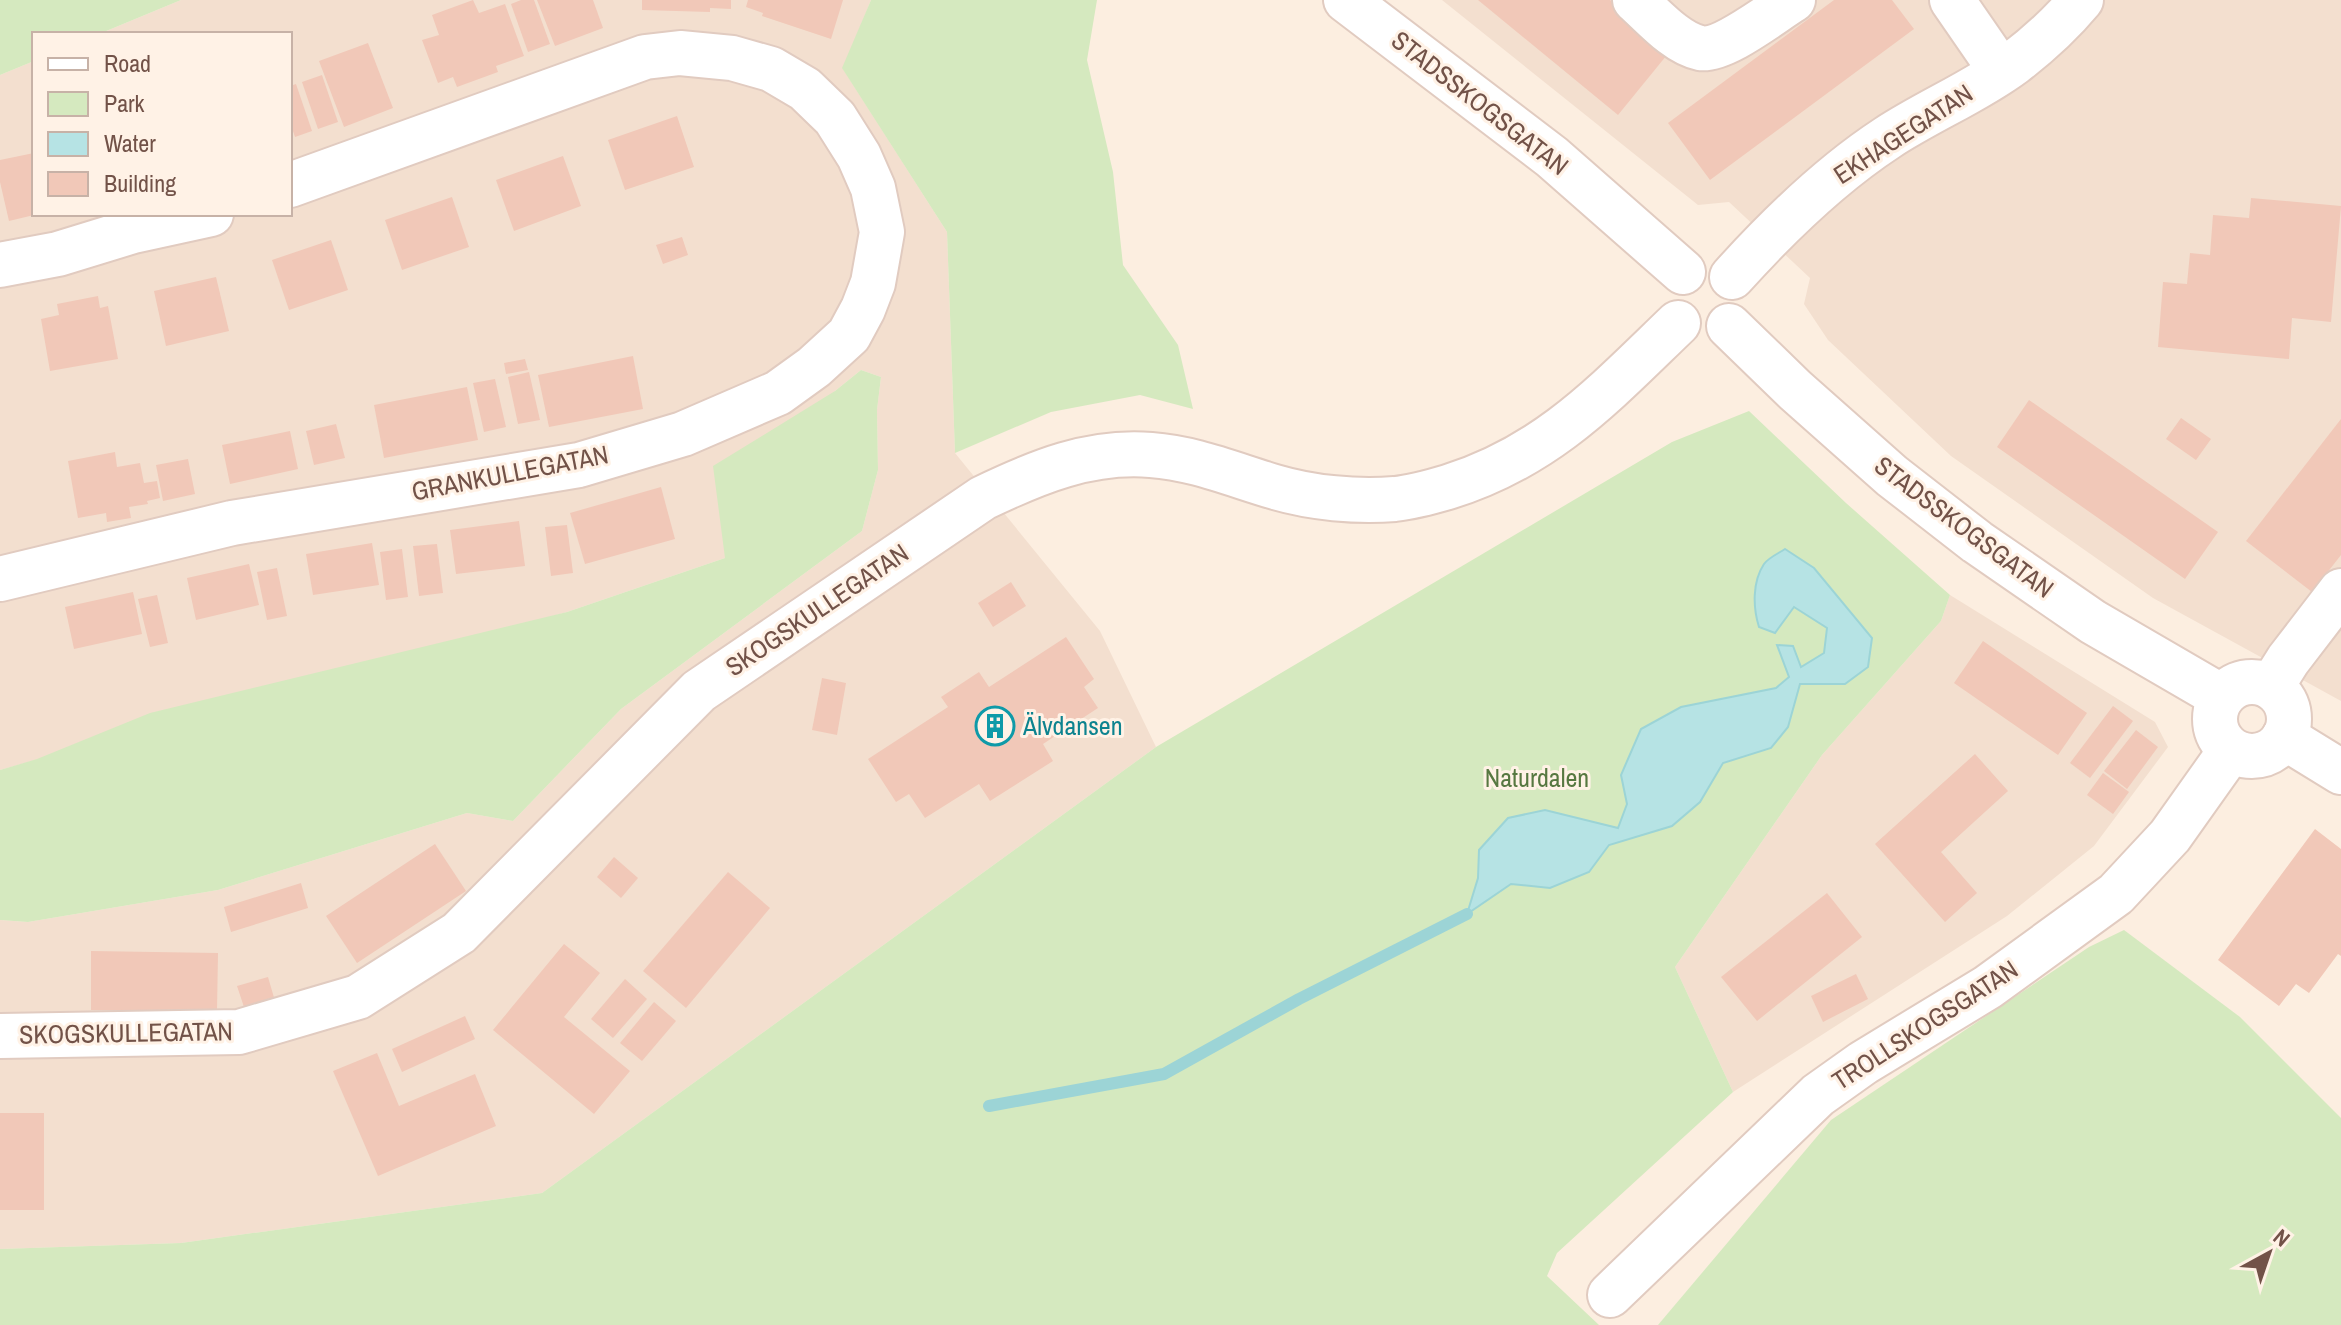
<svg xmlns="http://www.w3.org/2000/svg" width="2341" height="1325" font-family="'Archivo Narrow',sans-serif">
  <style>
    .residential { fill: #f3dfcf }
    .green { fill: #d5e9bf }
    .water { fill: #b6e3e4; stroke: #9cd4d6; stroke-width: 2 }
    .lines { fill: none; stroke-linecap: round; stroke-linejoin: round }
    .stream { stroke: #9cd4d6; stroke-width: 12 }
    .building { fill: #f1c8b8 }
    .minor-casing { stroke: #e1cbc0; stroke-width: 48 }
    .minor { stroke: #fff; stroke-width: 44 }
    .labels { text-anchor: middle; stroke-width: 6; stroke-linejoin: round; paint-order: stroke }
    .street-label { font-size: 26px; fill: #725248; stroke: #fff2e6 }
    .culture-label { font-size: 26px; fill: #0d838f; stroke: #fff2e6; text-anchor: start }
    .park-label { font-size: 26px; fill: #577841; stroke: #fff2e6 }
  </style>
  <rect width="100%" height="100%" fill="#fceee0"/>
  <g class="residential">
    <path d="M181 0H871L843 69 947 232 955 453 1100 631 1156 747 542 1193 181 1243 0 1249V920L28 922 218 890 467 813 513 821 621 709 862 531 878 470 877 410 881 377 861 370 835 391 725 558 567 612 0 770V75L34 61V214H290V34H99Z"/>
    <path d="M1442 0H2341V701L2153 598 1951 456 1828 340 1804 304 1810 278 1729 202 1698 205Z"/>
    <path d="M1950 595 2155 722 2168 747 2094 846 2007 916 1733 1092 1675 967 1822 755 1941 621Z"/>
  </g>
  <g class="green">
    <path d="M0 0H181L99 34H34V61L0 75Z"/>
    <path d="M871 0H1097L1087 60 1113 172 1123 265 1178 345 1193 409 1140 395 1051 412 955 453 947 232 842 68Z"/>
    <path d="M861 370 881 377 877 410 878 470 862 531 621 709 513 821 467 813 218 890 28 922 0 920V770L37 759 150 713 567 612 725 558 713 466 835 391Z"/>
    <path d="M1749 411 1846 503 1950 595 1941 621 1822 755 1675 967 1733 1092 1557 1253 1547 1276 1599 1325H0V1249L181 1243 542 1193 1156 747 1672 442Z"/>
    <path d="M2124 930 2240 1017 2341 1118V1325H1658L1831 1120 2089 947Z"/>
  </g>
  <path class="water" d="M1785 549 1814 568 1872 638 1868 667 1845 684H1800L1788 727 1771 748 1723 763 1700 802 1672 826 1609 845 1589 872 1550 888 1511 884 1467 914 1478 878 1479 850 1508 818 1545 810 1618 828 1627 804 1621 775 1641 729 1681 707 1776 688 1789 677 1777 645 1793 646 1801 667 1824 653 1827 628 1794 607 1775 633 1759 627C1753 608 1752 582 1764 564 1768 558 1779 553 1785 549Z"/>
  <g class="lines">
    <path class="stream" d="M989 1106 1164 1074 1299 999 1467 914"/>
  </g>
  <g class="building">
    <path d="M473 0 479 13 505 4 524 56 496 66 498 72 457 87 453 77 438 83 422 40 439 35 432 15Z"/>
    <path d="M521 0H534L550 44 528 52 511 4Z"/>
    <path d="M537 0H593L603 28 555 46Z"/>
    <path d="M642 0H731V9L710 8V12L642 10Z"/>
    <path d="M748 0H843L831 39 762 16 763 13 746 7Z"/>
    <path d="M1478 0H1610L1671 50 1618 115Z"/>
    <path d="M1834 0H1892L1914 29 1710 180 1668 123Z"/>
    <path d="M368 43 393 108 344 127 319 61Z"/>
    <path d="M322 75 338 122 318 129 302 82Z"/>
    <path d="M296 84 312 131 295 137 290 122V86Z"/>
    <path d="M677 116 694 167 625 190 608 140Z"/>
    <path d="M34 153V215L9 221 0 182V160Z"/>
    <path d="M563 156 581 206 514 231 496 180Z"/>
    <path d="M452 197 469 247 402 270 385 220Z"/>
    <path d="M2251 198 2341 206 2331 322 2292 318 2289 359 2158 347 2163 282 2187 284 2190 253 2210 255 2213 215 2249 218Z"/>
    <path d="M682 237 688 255 663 264 656 245Z"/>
    <path d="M331 240 348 290 289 310 272 260Z"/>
    <path d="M216 277 229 331 166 346 154 291Z"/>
    <path d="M98 296 100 308 108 306 118 359 50 371 41 319 59 315 57 304Z"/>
    <path d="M633 356 643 409 549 427 538 375Z"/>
    <path d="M525 359 528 370 506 374 504 363Z"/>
    <path d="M529 372 540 420 518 424 508 377Z"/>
    <path d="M495 379 506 427 484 432 473 383Z"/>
    <path d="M467 387 478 440 384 458 374 405Z"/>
    <path d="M2029 400 2218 532 2185 579 1997 447Z"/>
    <path d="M2181 418 2211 439 2196 460 2166 439Z"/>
    <path d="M2341 419V555L2312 592 2246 541Z"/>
    <path d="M336 424 345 458 314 465 306 431Z"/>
    <path d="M290 431 298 469 230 484 222 445Z"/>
    <path d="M115 452 117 467 140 463 144 483 157 481 160 498 147 501 148 504 129 507 131 518 107 522 106 513 78 518 68 461Z"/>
    <path d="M188 459 195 494 163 501 156 465Z"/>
    <path d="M661 487 675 539 585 564 570 513Z"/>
    <path d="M519 521 525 566 456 574 450 530Z"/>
    <path d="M567 525 573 573 551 576 545 527Z"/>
    <path d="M372 543 379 585 313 595 306 554Z"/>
    <path d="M437 544 443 593 419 596 413 546Z"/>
    <path d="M402 549 408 597 386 600 380 552Z"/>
    <path d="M249 564 259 605 196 620 187 578Z"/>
    <path d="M277 568 287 616 267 620 257 572Z"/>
    <path d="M1011 582 1026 606 993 627 978 603Z"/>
    <path d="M133 592 142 634 74 649 65 607Z"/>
    <path d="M157 595 168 643 150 647 138 599Z"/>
    <path d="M1066 637 1094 679 1084 687 1098 708 1043 744 1053 761 990 801 979 784 925 818 909 794 896 802 868 759 948 707 941 697 979 672 989 687Z"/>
    <path d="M1983 641 2087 713 2058 755 1954 683Z"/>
    <path d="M822 678 846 683 837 735 812 730Z"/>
    <path d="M2113 706 2133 721 2090 778 2070 763Z"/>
    <path d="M2136 730 2158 747 2127 789 2104 771Z"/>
    <path d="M1975 754 2008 791 1941 852 1977 893 1945 922 1875 844Z"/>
    <path d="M2103 773 2129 792 2113 814 2087 795Z"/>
    <path d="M2315 829 2341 849V956L2338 954 2309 993 2296 984 2279 1006 2218 960Z"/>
    <path d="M435 844 466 891 357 963 326 916Z"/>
    <path d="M614 857 638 878 621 898 597 877Z"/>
    <path d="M728 872 770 908 686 1008 643 971Z"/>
    <path d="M301 883 308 908 231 932 224 907Z"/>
    <path d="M1827 893 1862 937 1757 1021 1721 977Z"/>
    <path d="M564 944 600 973 564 1017 630 1071 594 1114 493 1030Z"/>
    <path d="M91 951 218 953 217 1011 91 1010Z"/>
    <path d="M1856 974 1868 999 1823 1022 1811 996Z"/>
    <path d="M268 977 275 1001 245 1010 237 986Z"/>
    <path d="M625 979 647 999 613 1038 591 1019Z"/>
    <path d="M654 1002 676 1021 642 1061 620 1043Z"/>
    <path d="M465 1016 475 1039 402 1072 392 1049Z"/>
    <path d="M377 1053 399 1106 475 1074 496 1126 378 1176 333 1071Z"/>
    <rect x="0" y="1113" width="44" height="97"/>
  </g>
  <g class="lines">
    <g class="minor-casing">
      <g id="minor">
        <path d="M1346 0 1552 157 1683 272"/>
        <path d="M1635 0C1653 16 1676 43 1700 48 1723 52 1773 12 1793 0"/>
        <path d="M1952 0 2001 71"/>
        <path d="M0 265 58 254 133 231 211 214"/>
        <path d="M1732 277C1778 226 1829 176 1887 138 1928 111 1975 92 2014 63 2039 44 2061 24 2081 0"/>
        <path d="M1729 326 1795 390 1892 476 1977 542 2093 622 2222 697"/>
        <path d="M0 579 232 523 579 465 683 434 778 393 814 367 849 335 863 309 873 283 882 232 873 188 859 156 835 118 805 89 771 69 732 58 680 53 645 57 290 185"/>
        <circle cx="2252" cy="719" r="37"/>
        <path d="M2271 687 2288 660 2341 591"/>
        <path d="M2284 737 2341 772"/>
        <path d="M0 1036 239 1032 358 997 459 933 699 691 983 498C1037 472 1090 450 1151 455 1194 458 1234 475 1275 487 1312 498 1356 502 1395 499 1413 497 1431 492 1448 487 1548 456 1605 393 1678 323"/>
        <path d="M1610 1295 1818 1095 1863 1063 1988 987 2116 894 2170 836 2231 750"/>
      </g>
    </g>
    <use href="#minor" class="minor"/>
  </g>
  <defs>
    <g id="building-ring" transform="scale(2)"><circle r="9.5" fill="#fff2e6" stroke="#0f9aa8" stroke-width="1.5"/><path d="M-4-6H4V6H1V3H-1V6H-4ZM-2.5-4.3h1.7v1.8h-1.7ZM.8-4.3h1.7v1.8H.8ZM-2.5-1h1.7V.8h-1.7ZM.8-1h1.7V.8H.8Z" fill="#0f9aa8"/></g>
  </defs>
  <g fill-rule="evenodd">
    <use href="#building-ring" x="995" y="726"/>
  </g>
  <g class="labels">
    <g class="street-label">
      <text transform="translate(1480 103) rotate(38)" y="9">STADSSKOGSGATAN</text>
      <text transform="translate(1903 134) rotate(-33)" y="9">EKHAGEGATAN</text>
      <text transform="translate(510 473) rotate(-11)" y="9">GRANKULLEGATAN</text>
      <text transform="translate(1964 527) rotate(37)" y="9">STADSSKOGSGATAN</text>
      <text transform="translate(817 610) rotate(-34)" y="9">SKOGSKULLEGATAN</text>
      <text transform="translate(1925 1025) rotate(-33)" y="9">TROLLSKOGSGATAN</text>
      <text transform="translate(126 1033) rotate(-1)" y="9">SKOGSKULLEGATAN</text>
    </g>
    <g class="culture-label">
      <text x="1023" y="735">Älvdansen</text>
    </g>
    <g class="park-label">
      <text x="1537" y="787">Naturdalen</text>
    </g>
  </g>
  <rect x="32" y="32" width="260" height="184" fill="#fff2e6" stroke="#c7b2a7" stroke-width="2"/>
  <rect x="48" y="58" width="40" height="12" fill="#ffffff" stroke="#c7b2a7" stroke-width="2"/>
  <text x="104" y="72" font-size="24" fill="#725248">Road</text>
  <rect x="48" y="92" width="40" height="24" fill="#d5e9bf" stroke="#c7b2a7" stroke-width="2"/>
  <text x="104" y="112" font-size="24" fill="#725248">Park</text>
  <rect x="48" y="132" width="40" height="24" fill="#b6e3e4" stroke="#c7b2a7" stroke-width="2"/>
  <text x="104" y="152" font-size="24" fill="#725248">Water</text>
  <rect x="48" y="172" width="40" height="24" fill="#f1c8b8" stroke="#c7b2a7" stroke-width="2"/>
  <text x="104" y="192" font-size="24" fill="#725248">Building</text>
  <g transform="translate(2269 1253) rotate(40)" stroke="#fff2e6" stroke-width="6" paint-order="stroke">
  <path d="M0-6L14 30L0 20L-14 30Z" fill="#725248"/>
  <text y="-12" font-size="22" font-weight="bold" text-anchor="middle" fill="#725248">N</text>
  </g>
</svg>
